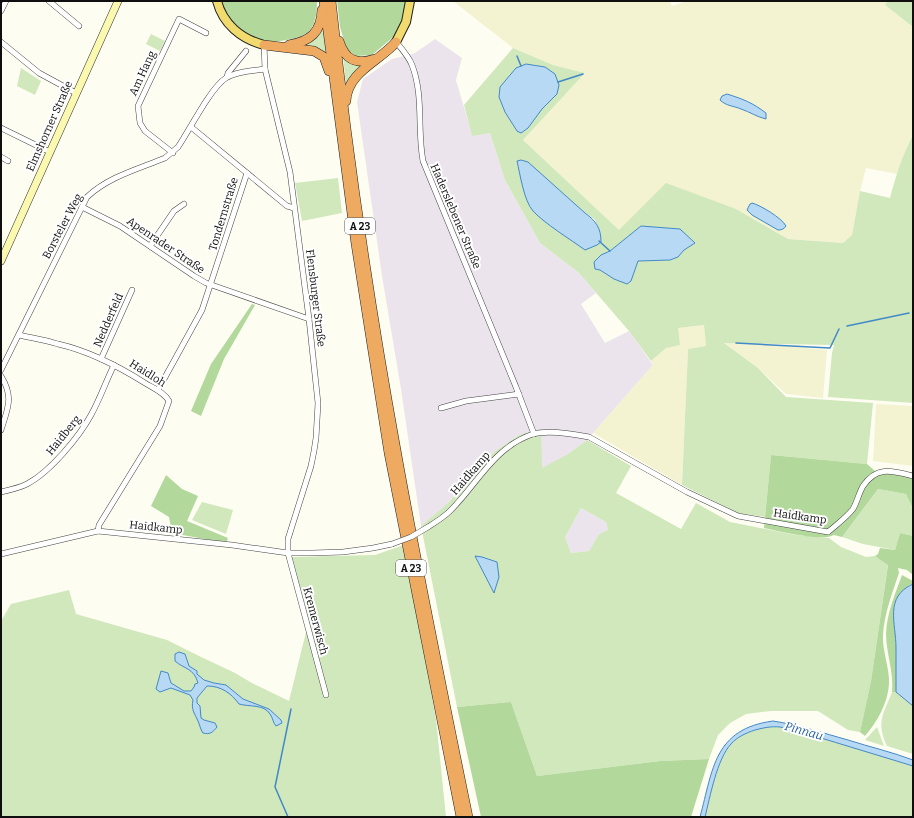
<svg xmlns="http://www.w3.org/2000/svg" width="914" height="818" font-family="Bitter,serif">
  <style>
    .industrial { fill: #ece4ed }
    .farmland { fill: #f3f3d2 }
    .green { fill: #d0e8bc; fill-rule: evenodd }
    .forest { fill: #b3d89c }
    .water { fill: #b8d9f3; stroke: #4289c7 }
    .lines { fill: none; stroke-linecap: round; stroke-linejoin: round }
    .stream { stroke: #4289c7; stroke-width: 1.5 }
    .street-casing { stroke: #424242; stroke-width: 6 }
    .secondary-casing { stroke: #313131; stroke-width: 8 }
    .primary-casing { stroke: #202020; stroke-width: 10 }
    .highway-casing { stroke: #202020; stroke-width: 10 }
    .street { stroke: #fff; stroke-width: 5 }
    .secondary { stroke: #fbf8af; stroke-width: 7 }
    .primary { stroke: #f2db6e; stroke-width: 8 }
    .highway { stroke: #edaa60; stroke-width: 9 }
    .street-bridge-casing { stroke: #424242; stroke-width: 6; stroke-linecap: butt }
    .street-bridge { stroke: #fff; stroke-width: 5 }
    .labels { text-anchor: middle; stroke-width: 4; stroke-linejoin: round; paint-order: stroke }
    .shield { fill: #fff; stroke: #575757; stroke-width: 1 }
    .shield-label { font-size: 10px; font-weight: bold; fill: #0f0f0f }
    .street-label { font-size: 11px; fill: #0f0f0f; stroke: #fff }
    .water-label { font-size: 12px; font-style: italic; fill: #1d5c9b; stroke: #fff }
  </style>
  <rect width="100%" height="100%" fill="#fefdf1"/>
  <g class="industrial">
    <path d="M435 39 462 58 456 80 472 135 490 133 505 180 540 243 579 273 596 293 581 304 605 343 629 331 653 365 587 440 568 454 542 469 519 435 494 452 474 472 446 505 421 526 401 389 382 276 357 102 363 79 392 59 415 53Z"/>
    <path d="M581 508 606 522 608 530 599 534 589 551 571 553 565 537Z"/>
  </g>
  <g class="farmland">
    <path d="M453 1H670L672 6 687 1H887L885 5 913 27V135L907 146 897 174 866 168 860 191 852 235 843 243 788 239 736 209 619 230 523 140 585 73 553 65 513 48Z"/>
    <path d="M704 325 706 346 688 349 682 485 593 433 653 365 651 361 666 348 678 328Z"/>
    <path d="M723 342H744L827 350 823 398 786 394 758 368Z"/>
    <path d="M876 404 913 406V466L873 461Z"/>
  </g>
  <g class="green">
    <path d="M887 1H913V27L885 5Z"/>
    <path d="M323 25 326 55 300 46Z"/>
    <path d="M151 34 165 41 160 51 146 44Z"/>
    <path d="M513 48 553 65 585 73 523 140 619 230 666 183 736 209 788 239 843 243 852 235 860 191 890 198C896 176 902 155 913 135V403L828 397 832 353 834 345 724 343 758 368 786 397 873 403 867 464 771 455 765 517 738 513 682 485 688 349 706 346 704 325 678 328 680 345 666 348 651 361 629 331 579 273 540 243 505 180 490 133 472 136 464 105ZM536 66 545 67 557 94 542 109 517 131 512 122ZM517 161 595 220 601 235 567 237 532 210 527 201ZM641 226 660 228 694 243 684 250 678 257 670 260 638 261 631 281 627 284 614 279 600 270 601 255 610 251Z"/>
    <path d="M343 54 365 63 346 86Z"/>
    <path d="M21 68 41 81 35 95 17 86Z"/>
    <path d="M338 178 342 213 302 221 295 183Z"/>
    <path d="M541 429 542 468 568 454 587 440 631 466 616 493 681 529 696 503 730 522 796 535 829 538 841 547 866 557 875 556 888 564 871 681 860 732 848 730 818 711H771L746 714 730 723 718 735 709 759 660 761 537 776 511 702 457 707 421 526 448 503 474 472 494 452 519 435ZM581 508 606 522 608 530 599 534 589 551 571 553 565 537Z"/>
    <path d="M878 489 906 494 913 509V536L900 533 895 550 863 544 842 537Z"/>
    <path d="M202 502 233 510 226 534 192 520Z"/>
    <path d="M404 545 436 719 446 817H1V621L11 604 69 590 76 614 167 640 199 656 235 673 252 683 289 701 309 620 292 557 375 555Z"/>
    <path d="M892 692H896L913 706V754L887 746C876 722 883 715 892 692Z"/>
    <path d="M767 727H779L798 731 913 766V817H705C710 797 717 760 731 744 740 734 754 730 767 727Z"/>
    <path d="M877 727 884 746 865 740Z"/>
  </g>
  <g class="forest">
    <path d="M222 1H317C317 10 316 23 310 30 306 35 296 38 291 39 268 45 244 40 231 20 226 14 223 9 222 1Z"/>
    <path d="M337 1H405V11L397 34 372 55 355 56 346 47 340 27Z"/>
    <path d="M252 304 255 305 224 359 201 416 191 411 211 364Z"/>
    <path d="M771 455 867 464 875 471 881 473 895 474 913 478V509L906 494 878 489 842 537 834 535C822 542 779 531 764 528Z"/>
    <path d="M166 475 182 489 198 496 187 521 228 538 226 543 172 533 169 517 151 506Z"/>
    <path d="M900 533 913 536V575L907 570 898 568 899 573C892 594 884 614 883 635 882 651 890 669 889 684 888 703 877 722 865 736L860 732 871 681 888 565 875 556 878 554 880 548 895 550Z"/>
    <path d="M902 575 913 581V584L909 585 894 605V622L896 646V692H892C894 672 886 653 886 633 887 613 895 594 902 575Z"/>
    <path d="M511 702 537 776 660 761 709 759 691 817H481L457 707Z"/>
  </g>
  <g class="water">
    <path d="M526 64 545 67 555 74 559 85 557 94 542 109 528 128 521 133 517 131 505 112 499 97 500 87 516 68Z"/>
    <path d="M727 94C743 99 753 103 766 113V119C757 117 750 112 741 109 734 106 726 106 720 100L722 96Z"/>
    <path d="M521 160 528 162 585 213C596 221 601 228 601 242L597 245 585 250C570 239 545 224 533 211 524 201 520 174 517 161Z"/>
    <path d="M752 203C760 205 782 218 786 226 784 229 782 230 778 230L752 215 747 210 750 204Z"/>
    <path d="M641 226 680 229 695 243 684 250 678 257 670 260 638 261 631 281 627 284 614 279 600 270 595 269 594 262 601 255 610 251Z"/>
    <path d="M475 556 482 557 497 562 499 577 494 593Z"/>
    <path d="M913 584V706L896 692C896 677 896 662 896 648 896 623 884 597 913 584Z"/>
    <path d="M179 652 185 654 189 666 197 671V674L204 680 214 683 226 685 243 699 269 709 281 720 282 723 276 726C273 723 273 718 270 714 264 704 249 707 239 704 231 693 221 686 207 686L197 698V703L200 706 201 718 204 720 215 723 217 727C213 732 210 735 203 733 200 729 200 725 198 721 194 712 191 710 193 700L190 695 171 688 160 692 156 689 161 671 168 673 171 683 184 691H191L194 687 195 684 198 683C194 668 184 669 175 661V654Z"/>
    <path d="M773 721C799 725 823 733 848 740 870 747 892 752 913 760V766L798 731C792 730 786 728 780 727 771 726 763 728 755 730 746 733 737 737 731 744 717 759 710 797 705 817H700C713 769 714 729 773 721Z"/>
  </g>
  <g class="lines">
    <g class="stream">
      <path d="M517 56 521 66"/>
      <path d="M558 82 583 74"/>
      <path d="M599 241 610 251"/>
      <path d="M847 326 909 313"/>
      <path d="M736 343 830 348 839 329"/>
      <path d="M288 817 275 787 291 709"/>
    </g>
    <g class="street-casing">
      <g id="street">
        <path d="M49 1 79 26"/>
        <path d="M1 11 6 1"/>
        <path d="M1 42 39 73 76 93"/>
        <path d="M396 42C402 49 409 57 412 65 424 96 417 129 423 161L516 387 534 434"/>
        <path d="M264 45 265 69 290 172 309 319 318 403 316 438 314 451 311 466 288 539V553L326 695"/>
        <path d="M227 77 228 73 246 51"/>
        <path d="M191 127 287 206 294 208"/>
        <path d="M1 128 50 152"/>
        <path d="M173 153 145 131 140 123 138 106 179 19 206 33"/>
        <path d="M1 157 8 161"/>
        <path d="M82 207 120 226 194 276 206 283 309 319"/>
        <path d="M150 246 174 211 184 204"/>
        <path d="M19 335C32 338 45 340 58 344 89 351 118 366 145 383 153 388 164 392 169 401L160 426 99 525 98 531"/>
        <path d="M101 359 132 290"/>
        <path d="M1 370 87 197C108 177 138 169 165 158L178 147C189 131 211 87 226 78 237 71 253 71 265 69"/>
        <path d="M1 376C14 397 8 408 1 430"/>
        <path d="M158 390 202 310 247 173"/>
        <path d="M441 408 466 401 519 394"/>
        <path d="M1 492C10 490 19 488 27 484 50 472 79 437 91 415 100 399 106 381 114 365"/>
        <path d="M428 527C436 522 444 517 450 511 478 483 494 447 533 434 547 430 574 434 589 437L687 492 738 516 828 532C836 525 846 518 853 509 857 502 859 493 863 486 877 465 893 471 913 476"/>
        <path d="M1 554 98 531 232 545 288 553H312L343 552 373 548 392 544"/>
      </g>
    </g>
    <g class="secondary-casing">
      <path id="secondary" d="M1 261 118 1"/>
    </g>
    <g class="primary-casing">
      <g id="primary">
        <path d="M217 1C223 24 241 39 264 45"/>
        <path d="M396 42 406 22 410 1"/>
      </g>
    </g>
    <g class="highway-casing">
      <g id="highway">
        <path d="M324 1 356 244 389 453 461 817"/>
        <path d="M331 1C347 151 369 301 396 450 418 573 443 695 468 817"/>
        <path d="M339 41C345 60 356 65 375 59"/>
        <path d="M264 45 314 51 324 57 329 71"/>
        <path d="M289 45C310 41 321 33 322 10"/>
        <path d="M346 101C347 72 380 61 396 42"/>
      </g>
    </g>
    <use href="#street" class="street"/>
    <use href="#secondary" class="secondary"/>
    <use href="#primary" class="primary"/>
    <use href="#highway" class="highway"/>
    <g class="street-bridge-casing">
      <path id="street-bridge" d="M392 544 411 537 428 527"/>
    </g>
    <use href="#street-bridge" class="street-bridge"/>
  </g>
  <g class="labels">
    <g class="shield">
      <rect x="345" y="218" width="30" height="16" rx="3"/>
      <rect x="396" y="560" width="30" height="16" rx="3"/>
    </g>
    <g class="shield-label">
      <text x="360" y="230">A 23</text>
      <text x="411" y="572">A 23</text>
    </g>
    <g class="street-label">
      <text transform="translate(142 73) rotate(-65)" y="4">Am Hang</text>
      <text transform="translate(49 126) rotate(-66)" y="4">Elmshorner Straße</text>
      <text transform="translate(223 214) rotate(-73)" y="4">Tondernstraße</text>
      <text transform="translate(456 216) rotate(67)" y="4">Haderslebener Straße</text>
      <text transform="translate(62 226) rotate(-62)" y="4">Borsteler Weg</text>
      <text transform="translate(166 245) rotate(34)" y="4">Apenrader Straße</text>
      <text transform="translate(316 298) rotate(83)" y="4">Flensburger Straße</text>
      <text transform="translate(108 320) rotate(-66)" y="4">Nedderfeld</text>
      <text transform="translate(148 373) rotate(32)" y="4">Haidloh</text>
      <text transform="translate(63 435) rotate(-51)" y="4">Haidberg</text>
      <text transform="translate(470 473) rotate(-49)" y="4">Haidkamp</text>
      <text transform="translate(800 516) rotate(8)" y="4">Haidkamp</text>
      <text transform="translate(156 527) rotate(6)" y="4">Haidkamp</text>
      <text transform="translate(316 621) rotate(75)" y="4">Kremerwisch</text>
    </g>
    <g class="water-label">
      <text transform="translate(804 731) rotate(16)" y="4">Pinnau</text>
    </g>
  </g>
  <rect width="914" height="818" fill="none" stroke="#0f0f0f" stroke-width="4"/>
</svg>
